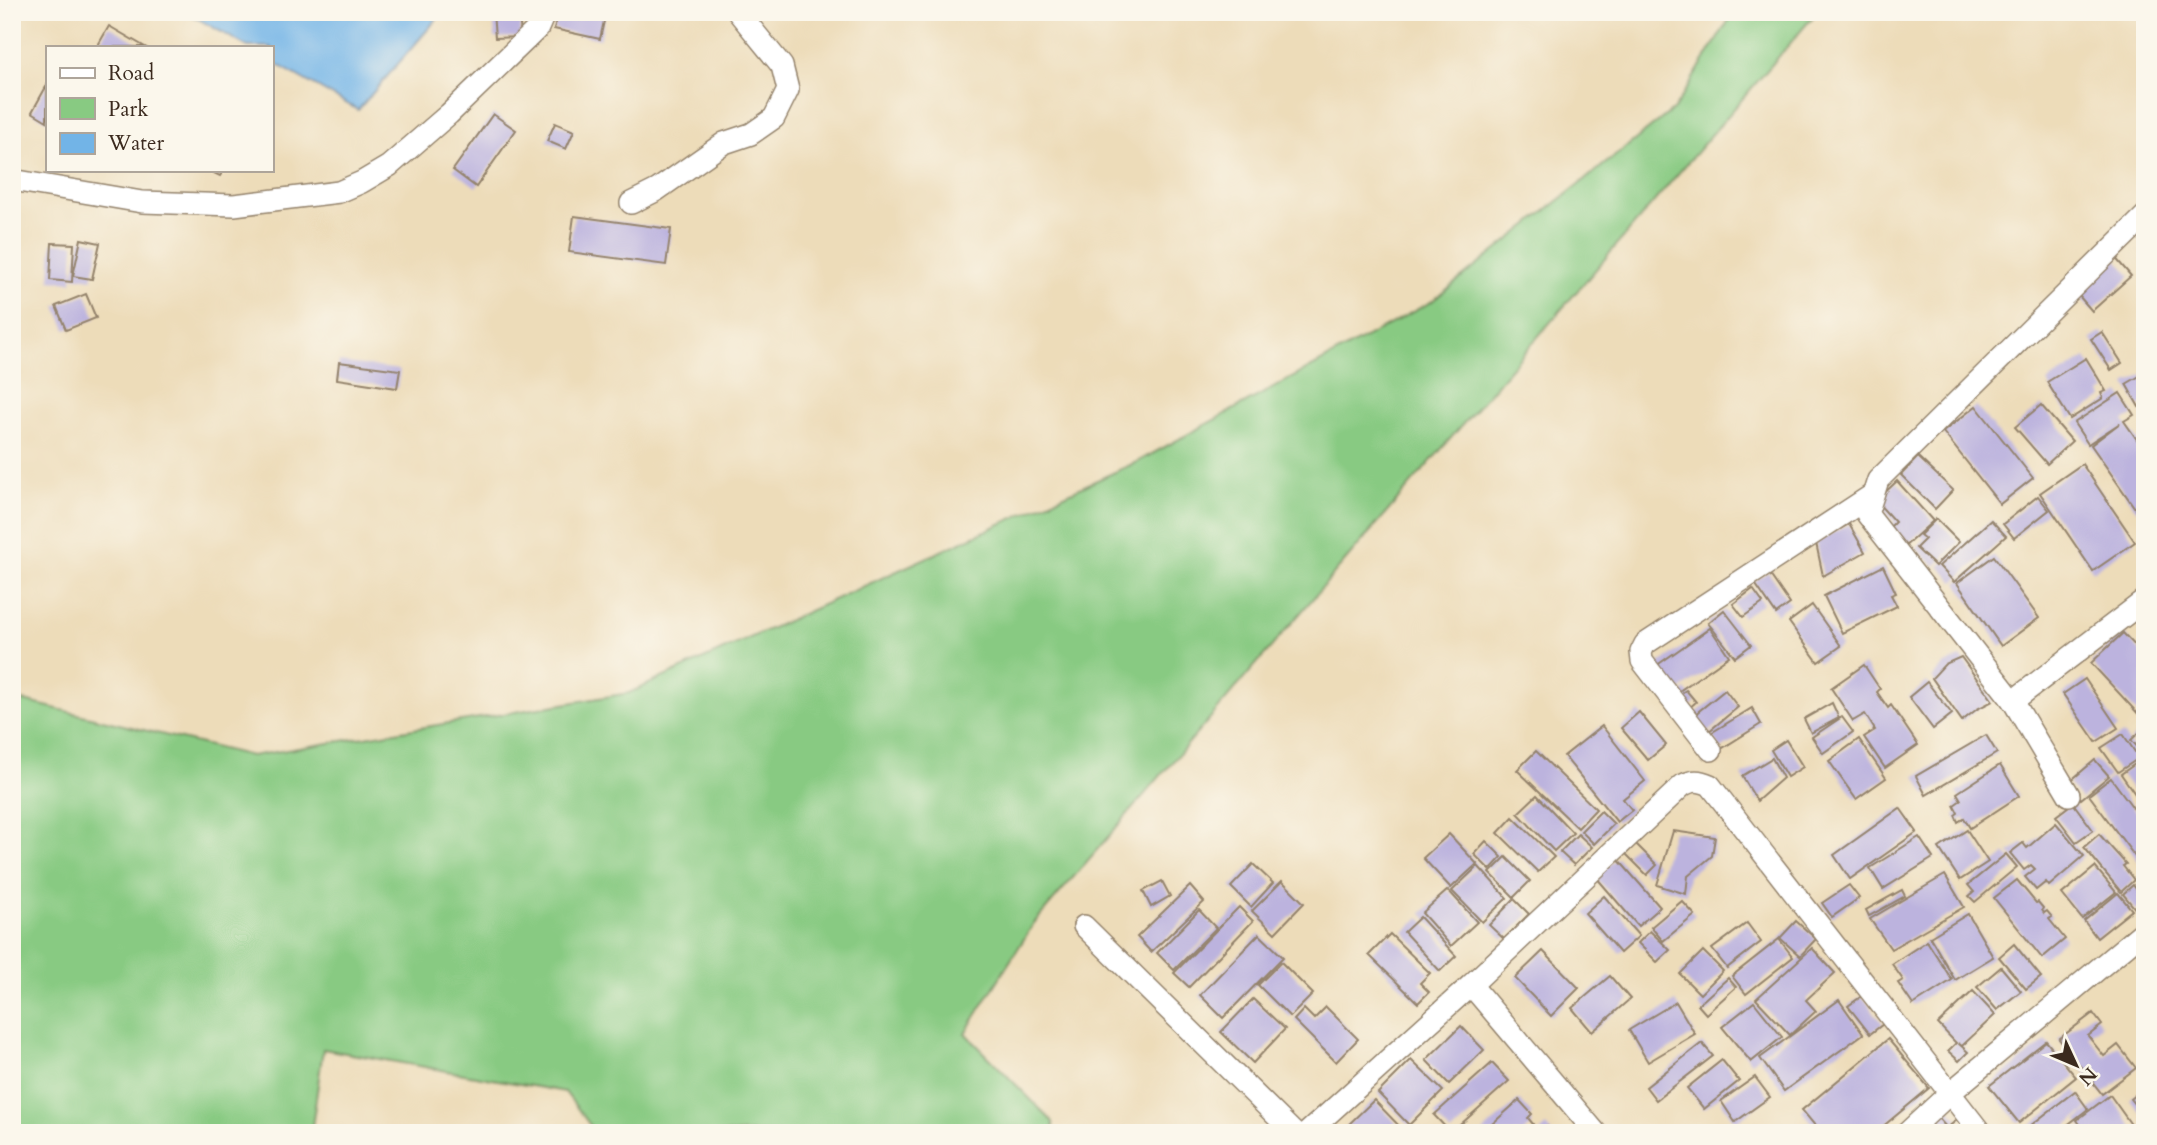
<svg xmlns="http://www.w3.org/2000/svg" width="2157" height="1145" font-family="Cardo,serif">
  <style>
    .green { fill: #88ca82; stroke: #627a50; stroke-width: 2 }
    .water { fill: #72b4e7; stroke: #566f82; stroke-width: 2 }
    .building { fill: #bcb3de }
    .lines { fill: none; stroke-linecap: round; stroke-linejoin: round }
    .minor-casing { stroke: #94836c; stroke-width: 24 }
    .minor { stroke: #fff; stroke-width: 21 }
  </style>
  <rect width="100%" height="100%" fill="#fbf7ec"/>
  <filter id="ink" filterUnits="userSpaceOnUse"><feTurbulence type="fractalNoise" baseFrequency=".0143" numOctaves="2"/><feDisplacementMap in="SourceGraphic" scale="14" xChannelSelector="R" yChannelSelector="G"/><feConvolveMatrix kernelMatrix="1 2 1 2 8 2 1 2 1" color-interpolation-filters="sRGB"/></filter>
  <filter id="wash" filterUnits="userSpaceOnUse"><feTurbulence type="fractalNoise" baseFrequency=".00686" numOctaves="4" result="noise"/><feDisplacementMap in="SourceGraphic" scale="28" xChannelSelector="R" yChannelSelector="G"/><feGaussianBlur stdDeviation="1.57" result="paint"/><feColorMatrix in="noise" values="0 0 0 0 0 0 0 0 0 0 0 0 0 0 0 0 0 1.4 0 .05"/><feComposite in="paint" operator="in"/></filter>
  <g filter="url(#wash)">
    <rect width="100%" height="100%" fill="#eddcb9"/>
    <path class="green" d="M1734 12H1817L1034 923 965 1033 1053 1122 1054 1133H596L565 1092 323 1049 312 1127 325 1133H12V698L251 756 629 693 1139 461 1431 302 1674 109Z"/>
    <path class="water" d="M186 12H443L358 110 271 61V47H248Z"/>
    <g id="blocks">
      <g class="building">
        <path d="M493 12H519L521 37 495 38Z"/>
        <path d="M558 12H606L600 39 554 29Z"/>
        <path d="M109 26 145 47H97Z"/>
        <path d="M47 85V121L32 112Z"/>
        <path d="M493 114 516 130 476 187 453 170Z"/>
        <path d="M555 123 574 131 566 149 547 141Z"/>
        <path d="M208 170H224L220 176Z"/>
        <path d="M574 216 671 229 666 265 569 252Z"/>
        <path d="M81 239 100 243 92 279 73 276Z"/>
        <path d="M52 243 74 244 72 282 50 280Z"/>
        <path d="M2113 255 2131 276 2092 311 2073 289Z"/>
        <path d="M86 294 96 318 66 330 56 306Z"/>
        <path d="M2102 332 2122 363 2111 370 2091 339Z"/>
        <path d="M2086 358 2106 391 2101 393 2103 398 2070 419 2047 382Z"/>
        <path d="M339 362 400 370 397 388 337 379Z"/>
        <path d="M2145 373V403L2139 407 2126 384Z"/>
        <path d="M2120 393 2134 415 2124 421 2145 451V505L2137 511 2091 445 2120 423 2088 444 2074 423Z"/>
        <path d="M2041 405 2072 441 2047 464 2015 427Z"/>
        <path d="M1976 406 2033 478 2000 504 1943 432Z"/>
        <path d="M1918 457 1953 490 1935 509 1901 475Z"/>
        <path d="M2082 464 2135 542 2093 571 2040 493Z"/>
        <path d="M1897 481 1933 521 1903 548 1887 530 1895 522 1876 501Z"/>
        <path d="M2038 496 2049 510 2014 538 2003 524Z"/>
        <path d="M1936 519 1959 542 1935 566 1916 548 1925 539 1920 535Z"/>
        <path d="M1991 520 2006 536 1954 582 1939 566Z"/>
        <path d="M1849 524 1865 552 1823 576 1816 543Z"/>
        <path d="M1994 556 2039 618 2001 646 1957 583Z"/>
        <path d="M1883 566 1896 593 1891 595 1897 606 1842 633 1824 596Z"/>
        <path d="M1768 572 1790 604 1776 614 1754 582Z"/>
        <path d="M1753 589 1763 603 1743 617 1733 604Z"/>
        <path d="M1812 605 1841 646 1818 662 1789 622Z"/>
        <path d="M1724 610 1751 645 1735 657 1708 623Z"/>
        <path d="M1710 628 1729 656 1672 696 1653 668Z"/>
        <path d="M2123 633 2145 656V714L2141 717 2091 663Z"/>
        <path d="M1961 657 1993 701 1977 709 1962 721 1932 678 1945 664Z"/>
        <path d="M1864 665 1880 689 1877 692 1888 708 1891 705 1918 745 1885 768 1864 737 1875 730 1865 714 1853 721 1831 688Z"/>
        <path d="M2085 679 2118 728 2096 742 2063 694Z"/>
        <path d="M1927 682 1952 714 1933 729 1909 697Z"/>
        <path d="M1686 690 1696 702 1688 709 1677 696Z"/>
        <path d="M1725 690 1738 707 1708 732 1694 715Z"/>
        <path d="M1832 703 1839 718 1811 733 1804 719Z"/>
        <path d="M1752 708 1761 724 1721 749 1711 733Z"/>
        <path d="M1639 712 1666 745 1648 760 1621 728Z"/>
        <path d="M1842 717 1853 732 1823 753 1812 737Z"/>
        <path d="M1602 726 1645 781 1623 799 1632 810 1617 822 1564 756Z"/>
        <path d="M2145 727V755L2131 740Z"/>
        <path d="M2123 734 2139 758 2118 772 2101 748Z"/>
        <path d="M1986 735 1997 753 1926 795 1916 776Z"/>
        <path d="M1859 739 1886 778 1856 799 1829 761Z"/>
        <path d="M1786 740 1803 767 1787 777 1771 750Z"/>
        <path d="M1536 751 1596 809 1578 828 1517 770Z"/>
        <path d="M2145 757V808L2121 774Z"/>
        <path d="M1772 758 1783 778 1757 801 1742 776Z"/>
        <path d="M2095 760 2109 776 2081 799 2068 783Z"/>
        <path d="M2000 765 2019 796 1970 828 1964 818 1958 822 1955 815 1958 813 1954 805 1961 800 1957 793Z"/>
        <path d="M2111 778 2145 824V862L2143 859 2139 862 2089 795Z"/>
        <path d="M1537 795 1573 833 1554 851 1518 813Z"/>
        <path d="M2073 803 2093 830 2076 842 2056 816Z"/>
        <path d="M1900 808 1917 832 1850 879 1834 855Z"/>
        <path d="M1601 811 1614 824 1594 844 1581 831Z"/>
        <path d="M1513 817 1554 857 1538 872 1498 833Z"/>
        <path d="M2056 823 2084 856 2049 886 2046 882 2036 890 2025 877 2035 869 2031 865 2024 870 2010 853 2023 843 2027 848Z"/>
        <path d="M1967 830 1988 862 1960 880 1939 848Z"/>
        <path d="M1673 831 1715 837 1712 856 1688 876 1686 894 1657 885Z"/>
        <path d="M1449 834 1477 864 1451 888 1423 858Z"/>
        <path d="M1578 834 1592 847 1574 865 1560 852Z"/>
        <path d="M2099 834 2126 864 2123 866 2134 880 2121 892 2084 847Z"/>
        <path d="M1919 837 1933 858 1883 889 1870 868Z"/>
        <path d="M1486 841 1502 857 1490 870 1474 854Z"/>
        <path d="M1636 844 1657 865 1647 875 1626 854Z"/>
        <path d="M2006 854 2017 867 1975 902 1969 896 1974 892 1968 885Z"/>
        <path d="M1506 857 1530 881 1514 897 1490 873Z"/>
        <path d="M1617 858 1660 907 1638 926 1596 877Z"/>
        <path d="M1253 864 1273 883 1251 907 1231 887Z"/>
        <path d="M1478 866 1507 898 1482 922 1452 891Z"/>
        <path d="M2095 867 2116 892 2082 919 2062 894Z"/>
        <path d="M1945 875 1964 907 1891 949 1870 919Z"/>
        <path d="M2017 880 2036 903 2038 902 2043 908 2042 910 2044 913 2047 911 2052 917 2049 919 2065 939 2042 958 1994 898Z"/>
        <path d="M1162 881 1170 896 1151 907 1143 891Z"/>
        <path d="M1282 881 1304 903 1275 933 1252 911Z"/>
        <path d="M1849 885 1859 898 1832 917 1822 903Z"/>
        <path d="M2133 885 2136 889 2142 885 2145 888V905L2137 911 2123 894Z"/>
        <path d="M1190 886 1204 902 1151 952 1137 937Z"/>
        <path d="M1448 890 1477 922 1451 946 1422 913Z"/>
        <path d="M1902 890 1905 896 1869 916 1866 910Z"/>
        <path d="M2118 893 2132 910 2097 938 2084 921Z"/>
        <path d="M1604 896 1639 936 1620 953 1585 913Z"/>
        <path d="M1514 899 1529 914 1504 939 1489 925Z"/>
        <path d="M1682 901 1695 915 1663 941 1651 927Z"/>
        <path d="M1239 907 1253 921 1189 987 1174 973Z"/>
        <path d="M1199 910 1216 928 1174 970 1157 953Z"/>
        <path d="M1968 914 1993 957 1955 980 1930 937Z"/>
        <path d="M1420 917 1456 956 1440 971 1404 932Z"/>
        <path d="M1796 921 1816 939 1800 956 1780 938Z"/>
        <path d="M1747 923 1761 942 1727 968 1712 949Z"/>
        <path d="M1650 931 1670 950 1657 962 1638 943Z"/>
        <path d="M1259 934 1283 957 1223 1018 1200 995Z"/>
        <path d="M1390 934 1430 973 1420 983 1429 992 1418 1003 1369 955Z"/>
        <path d="M1779 939 1793 957 1746 994 1732 976Z"/>
        <path d="M1927 941 1952 980 1913 1005 1898 983 1903 980 1892 964Z"/>
        <path d="M2014 944 2041 977 2026 989 1999 957Z"/>
        <path d="M1812 948 1835 973 1806 1000 1816 1011 1790 1035 1756 999Z"/>
        <path d="M1543 951 1579 988 1551 1016 1515 978Z"/>
        <path d="M1703 951 1723 971 1700 994 1680 974Z"/>
        <path d="M1281 962 1313 994 1290 1017 1258 985Z"/>
        <path d="M2001 967 2021 991 1997 1010 1977 987Z"/>
        <path d="M1610 976 1630 999 1592 1032 1572 1008Z"/>
        <path d="M1728 978 1736 987 1706 1014 1698 1005Z"/>
        <path d="M1973 991 1995 1015 1962 1046 1958 1043 1968 1052 1959 1061 1948 1051 1956 1043 1938 1024Z"/>
        <path d="M1862 996 1883 1024 1870 1034 1848 1006Z"/>
        <path d="M1253 999 1285 1029 1253 1063 1221 1032Z"/>
        <path d="M1839 1000 1863 1034 1784 1091 1760 1058Z"/>
        <path d="M1676 1002 1695 1034 1648 1062 1629 1030Z"/>
        <path d="M1754 1002 1782 1037 1751 1062 1722 1027Z"/>
        <path d="M1326 1007 1358 1039 1336 1062 1294 1020 1304 1009 1314 1019Z"/>
        <path d="M2093 1013 2102 1025 2088 1036 2104 1056 2118 1045 2136 1068 2102 1094 2059 1039Z"/>
        <path d="M1461 1026 1484 1050 1449 1084 1426 1060Z"/>
        <path d="M1888 1039 1929 1088 1875 1133H1821L1802 1110Z"/>
        <path d="M2046 1041 2076 1077 2019 1123 1989 1086Z"/>
        <path d="M1702 1043 1713 1056 1656 1100 1646 1087Z"/>
        <path d="M1411 1060 1443 1091 1409 1125 1378 1093Z"/>
        <path d="M1722 1060 1739 1081 1704 1109 1687 1088Z"/>
        <path d="M1492 1063 1509 1081 1451 1133 1434 1115Z"/>
        <path d="M1755 1077 1770 1097 1735 1122 1721 1101Z"/>
        <path d="M2145 1087V1117L2130 1099Z"/>
        <path d="M2075 1091 2088 1109 2057 1133H2036L2030 1126Z"/>
        <path d="M2110 1095 2137 1133H2086L2077 1120Z"/>
        <path d="M1374 1100 1406 1133H1353L1347 1126Z"/>
        <path d="M1519 1100 1532 1114 1528 1118 1533 1124 1523 1133H1482Z"/>
        <path d="M1949 1108 1958 1119 1947 1128 1938 1118Z"/>
        <path d="M1547 1126 1552 1133H1539Z"/>
        <path d="M2077 1126 2082 1133H2067Z"/>
      </g>
    </g>
  </g>
  <g filter="url(#ink)">
    <use href="#blocks" fill-opacity="0" stroke="#94836c" stroke-width="2"/>
    <g class="lines">
      <g class="minor-casing">
        <g id="minor">
          <path d="M12 180 142 202 234 205 339 192 362 182 389 166 449 114 538 28 545 12"/>
          <path d="M631 203 657 190 724 143 751 134 774 118 788 90 782 66 738 12"/>
          <path d="M2013 701 2145 600"/>
          <path d="M1711 750 1642 661 1641 652 1645 644 1872 495"/>
          <path d="M2069 795 2013 701 1867 514 1878 480 2145 216"/>
          <path d="M1084 926 1294 1133"/>
          <path d="M1471 985 1596 1133"/>
          <path d="M1307 1133 1471 985 1683 785C1693 780 1699 780 1710 785L1981 1133"/>
          <path d="M1907 1133 1951 1092 2145 930"/>
        </g>
      </g>
      <use href="#minor" class="minor"/>
    </g>
  </g>
  <rect width="2157" height="1145" fill="none" stroke="#fbf7ec" stroke-width="42"/>
  <rect x="46" y="46" width="228" height="126" fill="#fbf7ec" stroke="#aea59a" stroke-width="2"/>
  <rect x="60" y="68" width="35" height="10" fill="#ffffff" stroke="#aea59a" stroke-width="2"/>
  <text x="108" y="80" font-size="21" fill="#3b2a1e">Road</text>
  <rect x="60" y="98" width="35" height="21" fill="#88ca82" stroke="#aea59a" stroke-width="2"/>
  <text x="108" y="116" font-size="21" fill="#3b2a1e">Park</text>
  <rect x="60" y="133" width="35" height="21" fill="#72b4e7" stroke="#aea59a" stroke-width="2"/>
  <text x="108" y="150" font-size="21" fill="#3b2a1e">Water</text>
  <g transform="translate(2076 1065) rotate(134)" stroke="#fbf7ec" stroke-width="5" paint-order="stroke">
  <path d="M0-5L12 26L0 18L-12 26Z" fill="#3b2a1e"/>
  <text y="-10" font-size="19" font-weight="bold" text-anchor="middle" fill="#3b2a1e">N</text>
  </g>
</svg>
